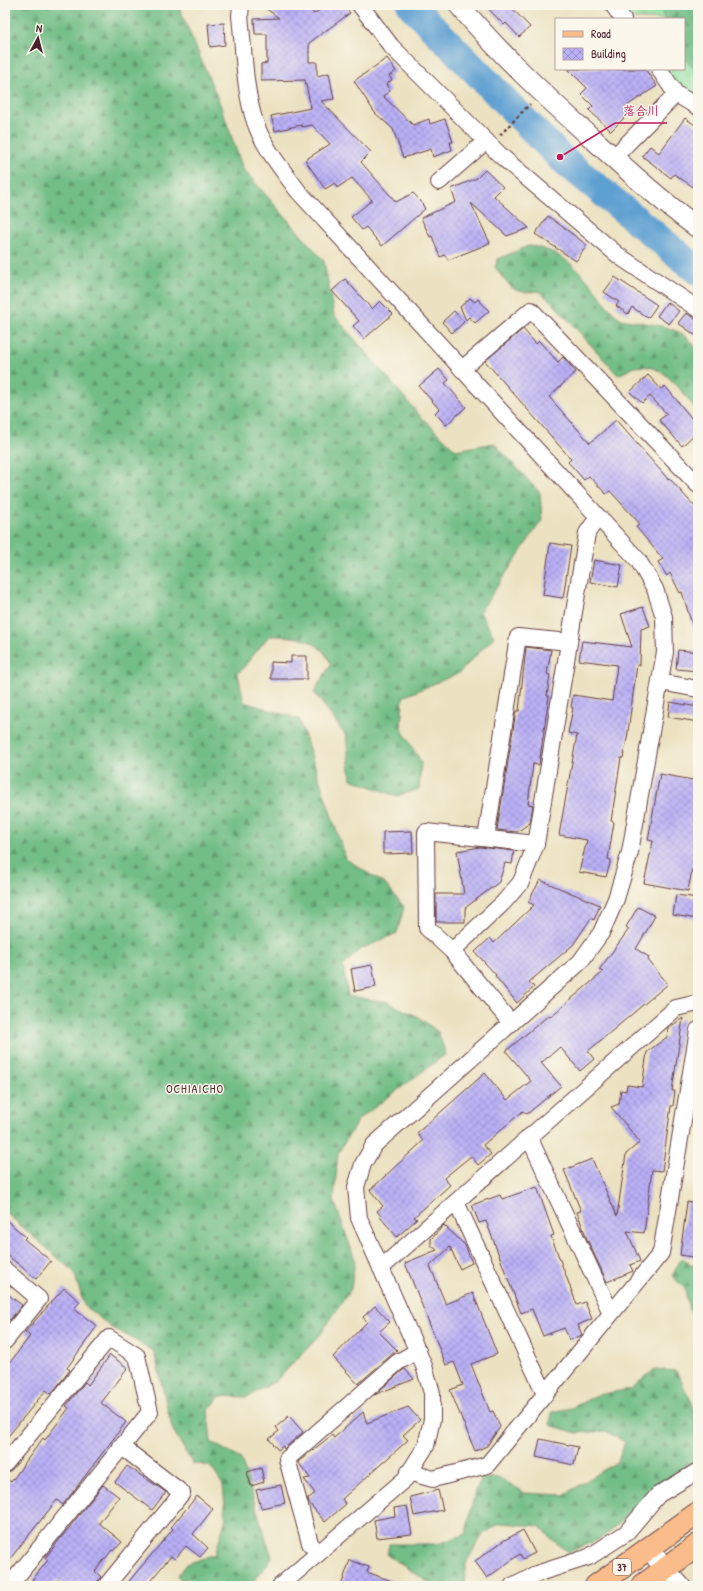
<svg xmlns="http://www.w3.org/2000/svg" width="703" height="1591" font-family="'Patrick Hand','Klee One',sans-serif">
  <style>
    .grass { fill: url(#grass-tufts); stroke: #6c7f65 }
    .forest { fill: url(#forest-firs); stroke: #5e6e58 }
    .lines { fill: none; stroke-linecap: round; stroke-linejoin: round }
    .river { stroke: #5ea0d2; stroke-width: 29 }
    .building { fill: url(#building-cross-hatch) }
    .minor-casing { stroke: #623c42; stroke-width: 18 }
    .tertiary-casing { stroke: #623c42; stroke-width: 22 }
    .primary-casing { stroke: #623c42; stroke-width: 24 }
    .path { stroke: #623c42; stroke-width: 2.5; stroke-dasharray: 3 3; stroke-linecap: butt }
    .minor { stroke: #fff; stroke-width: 16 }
    .tertiary { stroke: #fff; stroke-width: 20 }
    .primary { stroke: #fabc8b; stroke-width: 22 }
    .labels { text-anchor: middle; stroke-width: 3; stroke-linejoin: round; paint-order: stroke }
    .shield { fill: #fbf7ec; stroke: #7f6065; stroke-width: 1 }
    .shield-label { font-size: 10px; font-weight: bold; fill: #4a1f2b }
    .neighbourhood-label { font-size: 12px; letter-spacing: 1px; fill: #4a1f2b; stroke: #fbf7ec }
    .leader { fill: none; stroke: #c2185b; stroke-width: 1.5 }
    .callout-dot { fill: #c2185b; stroke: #fbf7ec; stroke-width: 1.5 }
    .callout-label { font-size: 12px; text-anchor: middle; font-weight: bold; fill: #c2185b; stroke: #fbf7ec; stroke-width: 3; stroke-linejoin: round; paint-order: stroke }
  </style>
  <defs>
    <pattern id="grass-tufts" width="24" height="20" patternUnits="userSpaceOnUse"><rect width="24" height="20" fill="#8edf9f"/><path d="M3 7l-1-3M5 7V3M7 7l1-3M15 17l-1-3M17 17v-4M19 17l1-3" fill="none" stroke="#7cbf89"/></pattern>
    <pattern id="forest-firs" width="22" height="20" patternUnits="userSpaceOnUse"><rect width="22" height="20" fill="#72be86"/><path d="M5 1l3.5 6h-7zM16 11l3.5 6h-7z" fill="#609a6e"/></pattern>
    <pattern id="building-cross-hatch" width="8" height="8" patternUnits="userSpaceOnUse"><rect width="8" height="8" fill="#bab0f7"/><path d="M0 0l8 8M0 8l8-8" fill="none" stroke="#998fc8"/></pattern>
  </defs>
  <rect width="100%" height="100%" fill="#fbf7ec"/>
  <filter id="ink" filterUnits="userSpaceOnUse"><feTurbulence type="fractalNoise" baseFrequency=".025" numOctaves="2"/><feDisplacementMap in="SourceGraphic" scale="8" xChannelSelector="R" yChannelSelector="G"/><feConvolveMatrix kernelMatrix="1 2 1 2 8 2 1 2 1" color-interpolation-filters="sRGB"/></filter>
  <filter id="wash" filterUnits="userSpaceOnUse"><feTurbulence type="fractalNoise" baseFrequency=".012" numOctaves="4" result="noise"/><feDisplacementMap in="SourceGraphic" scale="16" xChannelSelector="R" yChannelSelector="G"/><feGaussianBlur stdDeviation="0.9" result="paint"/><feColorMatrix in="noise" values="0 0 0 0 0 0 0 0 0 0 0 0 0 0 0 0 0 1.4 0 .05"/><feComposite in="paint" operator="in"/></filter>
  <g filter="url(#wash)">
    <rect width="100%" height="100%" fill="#ece2c1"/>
    <path class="grass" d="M629 5H677L698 43V103L680 91 665 69H684V19H631L624 8Z"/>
    <g class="forest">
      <path d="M5 5H178L220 104 243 169 324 261 334 315 421 417 456 450 494 443 540 493 542 520 480 612 494 637 459 673 403 697 401 728 421 762 419 789 396 796 351 779 346 736 314 692 331 664C319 637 295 636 269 636L238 674 244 702 299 719 346 859 385 884 404 907 397 933 359 950 343 966 348 996 387 1002 419 1017 438 1032 446 1054 359 1119 338 1153 334 1200 355 1260 351 1289 320 1335 276 1381 247 1397 220 1396 208 1411 211 1442 241 1459 272 1558 254 1581 235 1586H194L177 1577 187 1564 215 1554 226 1518 223 1485 210 1466 192 1463 172 1428 154 1351 111 1327 84 1305 74 1272 5 1212Z"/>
      <path d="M661 5H698V73L684 58V19H664Z"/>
      <path d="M528 246C560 248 583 273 601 297 606 304 613 315 622 319 627 321 635 321 640 322 664 326 685 329 698 351V412C682 393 665 361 635 367 630 369 623 373 618 375L551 301 538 291C512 295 509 286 495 267L498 259Z"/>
      <path d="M681 1259 693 1265 698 1264V1322L689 1310 685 1289 672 1276Z"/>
      <path d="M655 1369 676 1371 693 1405 696 1431 694 1461 641 1502 604 1537 569 1552 558 1545 539 1526 500 1523 482 1535 466 1563 464 1586H434L387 1555 389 1544H437L466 1534 475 1491 482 1478H500L525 1493 564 1495 618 1461 625 1442 606 1431 577 1433 550 1425 552 1412 572 1408 597 1395 631 1389Z"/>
    </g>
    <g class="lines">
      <path class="river" d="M411 5 560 157 698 271"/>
    </g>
    <g id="blocks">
      <g class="building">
        <path d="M261 5H308L314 14 327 5H344L350 13 309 43V62H317V76L329 73 334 99 321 101 371 152 361 162 396 202 413 193 420 200 425 209 382 246 366 227 362 230 351 217 372 200 352 178 337 188 335 183 325 189 305 160 330 144 312 125 302 127 301 125 275 131 271 116 311 108 305 80 261 81V64L267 63V34H255L254 19 279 18Z"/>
        <path d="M485 5H509L530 27 519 37 506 23 504 25Z"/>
        <path d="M224 23 225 45 210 47 208 24Z"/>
        <path d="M387 58 396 71 389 76 392 80 386 84 390 91 383 96 413 125 429 119 430 124 445 119 453 142H450L452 150 433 157 431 149 403 158 393 129 375 113 354 81Z"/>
        <path d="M568 69H645L657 86 625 107 630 112 611 131 589 110 593 106 581 94 587 88Z"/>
        <path d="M685 118 698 127V190L674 174 671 178 642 156 650 146 659 153Z"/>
        <path d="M485 170 503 187 494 196 529 228 507 236 471 203 490 243 448 260 445 255 440 257 432 236 430 237 421 218 456 202 451 189 477 178Z"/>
        <path d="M548 216 587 245 576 261 535 234Z"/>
        <path d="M615 277 657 305 648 318 632 307 628 314 616 306 619 302 604 292Z"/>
        <path d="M345 279 372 309 380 301 393 314 364 339 353 326 359 321 332 291Z"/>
        <path d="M470 298 475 302 478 299 489 311 475 323 469 317 466 320 460 307Z"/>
        <path d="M667 302 679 311 669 324 657 316Z"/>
        <path d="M454 311 464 322 452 333 442 322Z"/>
        <path d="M686 313 698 321V337L678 323Z"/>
        <path d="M523 329 536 344 539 341 558 362 563 357 576 372 549 397 590 443 616 420 668 479 669 478 698 510V633L695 634 682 592 680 593 670 573 667 576 658 562 663 559 636 527 640 524 610 491 606 494 589 476 584 480 568 462 571 459 485 361Z"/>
        <path d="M439 369 449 380 445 383 466 407 446 425 435 413 439 409 419 386Z"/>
        <path d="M648 375 661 389 665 386 698 426V431L682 446 659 420 667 414 650 396 642 403 630 392Z"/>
        <path d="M550 543 571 546 563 598 543 595Z"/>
        <path d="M594 560 622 565 618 587 590 582Z"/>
        <path d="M643 607 650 626 641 629 640 665H637L627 739 623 758H621L611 821 614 822 608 859 611 860 606 877 579 872 587 840 559 835 577 735 568 733 573 708 571 707 573 695 612 701 617 665 579 660 582 641 632 647 621 614Z"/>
        <path d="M526 647 551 650 547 674 550 675 547 696H549L539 765 533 764 528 804 533 805 530 823 517 832 497 830 516 711H519Z"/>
        <path d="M678 650 698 652V671L676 669Z"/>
        <path d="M291 656H307V679H271V662L291 663Z"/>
        <path d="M670 702 698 707V722L668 717Z"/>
        <path d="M660 774 698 781V863L697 870H692L688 891 644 883 653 841 648 840Z"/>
        <path d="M412 831 413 853 383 854V832Z"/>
        <path d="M480 847 514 851 512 864 505 863 499 882 465 908V922H436V894H464L457 851Z"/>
        <path d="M540 880 600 905 594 920 591 918 573 945 529 982 534 987 517 1003 495 976 496 975 475 952 490 938 494 943 534 905 528 902Z"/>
        <path d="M676 895 698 898V919L673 915Z"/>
        <path d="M638 907 655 916 636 949 649 957 648 960 668 984 588 1051 594 1059 580 1071 560 1047 541 1063 561 1086 527 1114 523 1111 483 1145 491 1154 478 1165 471 1156 444 1178 450 1185 414 1217 417 1219 397 1237 380 1217 381 1216 377 1211 383 1206 370 1190 423 1141 417 1133 485 1073 507 1100 531 1081 506 1051 549 1015 550 1017 603 972 599 970 629 929 626 927Z"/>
        <path d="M372 965 376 987 355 991 351 969Z"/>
        <path d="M683 1018 672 1091H675L673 1106H671L662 1171 652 1170 644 1233 627 1231 640 1261 630 1265 633 1271 607 1282 587 1239 577 1212 581 1211 564 1170 592 1159 617 1216 626 1154 640 1142 611 1107 619 1104 621 1090 626 1091 627 1085 642 1087 647 1052 667 1037 668 1028Z"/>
        <path d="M537 1187 554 1235 551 1236 577 1305 585 1302 592 1319 578 1325 582 1335 570 1340 564 1328 543 1336 532 1309 521 1313 486 1221 479 1223 472 1205 500 1195 502 1199Z"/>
        <path d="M687 1202 698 1204V1258L680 1255Z"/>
        <path d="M5 1219 26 1237 24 1239 51 1261 36 1279 5 1253Z"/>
        <path d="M444 1225 465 1245 472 1263 460 1269 450 1247 430 1266 442 1295 446 1304 473 1293 497 1354 471 1364 490 1412 493 1411 500 1427 487 1446 475 1451 450 1390 463 1385 454 1362 446 1365 405 1263 437 1250 431 1245V1239Z"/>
        <path d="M64 1288 80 1302 74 1309 97 1326 67 1368 70 1370 51 1394 46 1390 5 1440V1369L30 1336 25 1332Z"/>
        <path d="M5 1292 22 1305 10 1320 5 1316Z"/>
        <path d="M375 1306 390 1322 379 1332 397 1350 358 1384 333 1357 367 1322 363 1317Z"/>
        <path d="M110 1355 128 1368 101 1403 126 1422 63 1505 57 1500 5 1565V1477L11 1482 43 1438 45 1440 69 1408 66 1406 85 1382 88 1385Z"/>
        <path d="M405 1369 414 1379 374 1395 403 1370Z"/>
        <path d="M408 1407 420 1420 403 1435 408 1440 342 1499 346 1504 325 1522 309 1503 308 1499 315 1493 304 1479 310 1478 298 1462 332 1435 334 1438 363 1412 367 1423Z"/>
        <path d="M289 1416 303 1432 284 1449 283 1446 278 1450 269 1439 279 1431 276 1427Z"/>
        <path d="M540 1439 578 1447 574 1465 536 1457Z"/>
        <path d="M127 1466 166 1492 152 1510 115 1482Z"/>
        <path d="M261 1468 264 1482 251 1486 247 1472Z"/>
        <path d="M103 1485 119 1497 99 1523 122 1542 114 1551 112 1550 95 1571 101 1577 94 1586H65L57 1580 52 1586H41L32 1580 48 1560 45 1558Z"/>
        <path d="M281 1485 285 1503 261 1508 256 1490Z"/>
        <path d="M438 1490 443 1510 414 1516 410 1497Z"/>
        <path d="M197 1496 213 1509 193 1534 208 1548 200 1557 186 1546 175 1559 171 1556 146 1586H125L173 1529 171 1527Z"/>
        <path d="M407 1506 412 1534 377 1538 374 1520 395 1516 394 1508Z"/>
        <path d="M523 1530 535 1553 523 1559 520 1554 487 1578 475 1561 503 1541Z"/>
        <path d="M350 1560 369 1567 367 1572 400 1584V1586H341Z"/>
      </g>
    </g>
  </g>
  <g filter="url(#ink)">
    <use href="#blocks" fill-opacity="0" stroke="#623c42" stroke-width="1"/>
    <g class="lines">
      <g class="minor-casing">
        <g id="minor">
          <path d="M241 5 240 16C244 51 244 89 255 122 264 148 282 169 298 191L638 560 655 589 664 617 665 652 630 852 616 899 601 933 580 962 374 1145 363 1164 356 1187 359 1218 424 1366 432 1393V1419L426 1446 405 1479 280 1586"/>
          <path d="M360 5 391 46 501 156 619 256 698 309"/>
          <path d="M613 5 623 19"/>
          <path d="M659 69 676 94 698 107"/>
          <path d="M614 157 676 94"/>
          <path d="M439 182 486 141"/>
          <path d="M462 369 531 310 698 485"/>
          <path d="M660 682 698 689"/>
          <path d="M486 838 518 637 569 642"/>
          <path d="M452 951 503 903 521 882 536 844 587 533 598 517"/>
          <path d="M511 1023 452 951 427 928 426 832 536 844"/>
          <path d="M529 1137 611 1313"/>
          <path d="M456 1202 545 1394"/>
          <path d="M381 1268 676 1008 698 1003"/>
          <path d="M5 1270 39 1299 5 1341"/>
          <path d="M5 1464 109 1338 137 1356 150 1412 14 1580 13 1586"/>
          <path d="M409 1472 433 1479 487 1465 661 1253 698 1030"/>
          <path d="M318 1554 310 1543 287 1459 398 1362 418 1351"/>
          <path d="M106 1586 182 1493 121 1446"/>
          <path d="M512 1586 536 1574 589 1557 626 1533 658 1495 698 1471"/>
        </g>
      </g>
      <g class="tertiary-casing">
        <g id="tertiary">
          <path d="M459 5C499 53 545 96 592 138 626 169 660 200 698 228"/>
          <path d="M649 1547 665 1570 680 1586"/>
        </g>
      </g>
      <g class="primary-casing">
        <g id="primary">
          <path d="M596 1586 698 1513"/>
          <path d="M642 1586 698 1545"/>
        </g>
      </g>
      <path class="path" d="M500 135 530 104"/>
      <use href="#minor" class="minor"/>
      <use href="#tertiary" class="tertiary"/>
      <use href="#primary" class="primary"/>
    </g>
  </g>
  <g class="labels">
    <rect class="shield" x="613" y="1559" width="18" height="16" rx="3"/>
    <g class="shield-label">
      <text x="622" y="1571">37</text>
    </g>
    <g class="neighbourhood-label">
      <text x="195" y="1093">OCHIAICHO</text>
    </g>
  </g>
  <path class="leader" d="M560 157L615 123H667"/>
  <circle class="callout-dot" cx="560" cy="157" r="4"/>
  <g class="callout-label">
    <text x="641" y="115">落合川</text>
  </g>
  <rect width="703" height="1591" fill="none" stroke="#fbf7ec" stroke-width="20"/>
  <rect x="555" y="18" width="130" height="52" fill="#fbf7ec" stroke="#b4a19f"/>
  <rect x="563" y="31" width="20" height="6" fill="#fabc8b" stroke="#b4a19f"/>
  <text x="591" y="38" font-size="12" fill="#4a1f2b">Road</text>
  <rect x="563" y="48" width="20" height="12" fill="url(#building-cross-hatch)" stroke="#b4a19f"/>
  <text x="591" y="58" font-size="12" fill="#4a1f2b">Building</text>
  <g transform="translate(38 38) rotate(7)" stroke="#fbf7ec" stroke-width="3" paint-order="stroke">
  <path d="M0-3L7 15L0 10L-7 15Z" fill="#4a1f2b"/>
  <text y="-6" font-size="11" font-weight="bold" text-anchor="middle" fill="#4a1f2b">N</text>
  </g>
</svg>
